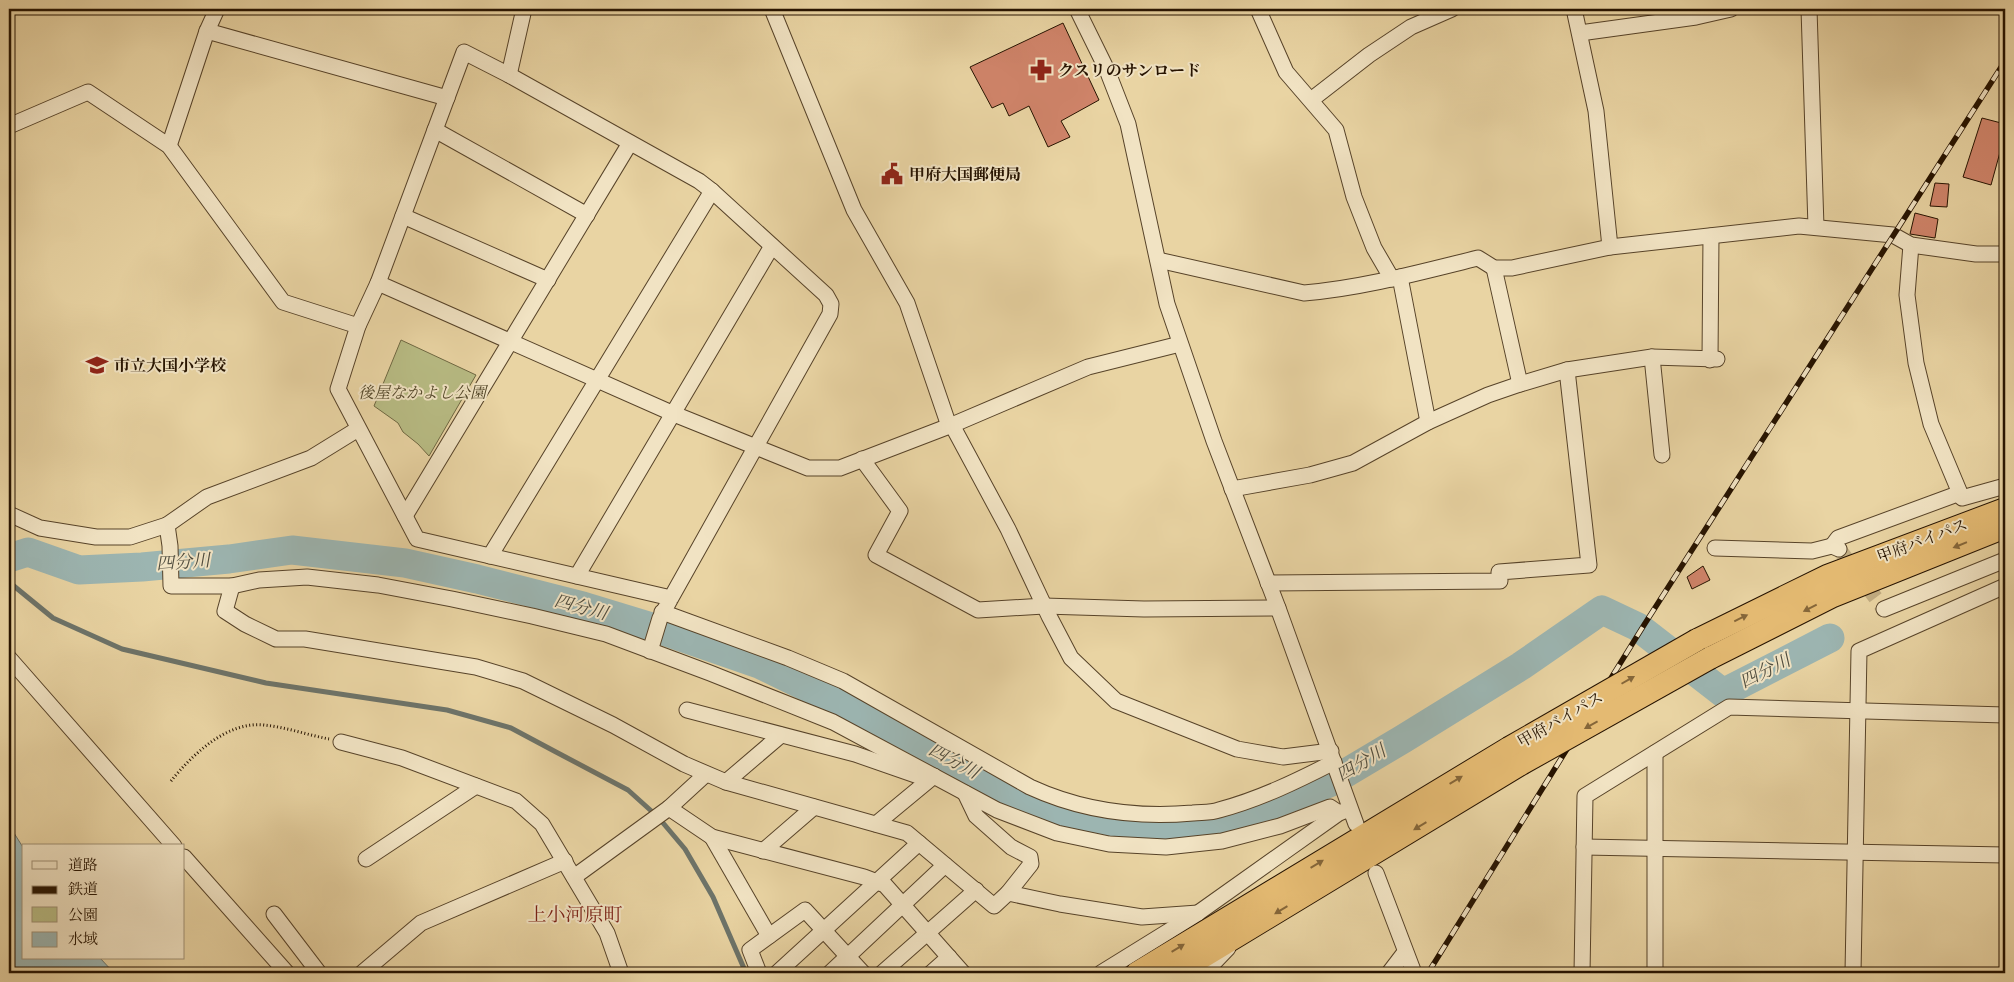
<svg xmlns="http://www.w3.org/2000/svg" width="2014" height="982" font-family="Cardo,'Noto Serif JP',serif">
  <style>
    .green { fill: #b8bc84; stroke: #6f6842 }
    .water { fill: #9cb5b1; stroke: #6d746a }
    .lines { fill: none; stroke-linecap: round; stroke-linejoin: round }
    .stream { stroke: #6d746a; stroke-width: 5 }
    .river { stroke: #9cb5b1; stroke-width: 29 }
    .building { fill: #d0846a; stroke: #261300 }
    .minor-tunnel { stroke: #c2ad82; stroke-width: 15; stroke-dasharray: 15 8; stroke-linecap: butt }
    .minor-casing { stroke: #574329; stroke-width: 17 }
    .highway-casing { stroke: #261300; stroke-width: 24 }
    .path { stroke: #261300; stroke-width: 3; stroke-dasharray: 1 2.5; stroke-linecap: butt }
    .minor { stroke: #f1e3c3; stroke-width: 15 }
    .highway { stroke: #e4ba72; stroke-width: 22 }
    .rail-casing { stroke: #261300; stroke-width: 5.5 }
    .rail { stroke: #f1e3c3; stroke-width: 4; stroke-dasharray: 11; stroke-linecap: butt }
    .highway-bridge-casing { stroke: #261300; stroke-width: 24; stroke-linecap: butt }
    .highway-bridge { stroke: #e4ba72; stroke-width: 22 }
    .oneway { fill: #856639 }
    .labels { text-anchor: middle; stroke-width: 4; stroke-linejoin: round; paint-order: stroke }
    .poi-label { font-size: 16px; font-weight: bold; fill: #261300; stroke: #f1e3c3; text-anchor: start }
    .park-label { font-size: 16px; font-style: italic; fill: #524628; stroke: #f1e3c3 }
    .street-label { font-size: 16px; fill: #261300; stroke: #f1e3c3 }
    .water-label { font-size: 18px; font-style: italic; fill: #4f4c3e; stroke: #f1e3c3 }
    .quarter-label { font-size: 19px; fill: #7a1f14; stroke: #f1e3c3 }
  </style>
  <rect width="100%" height="100%" fill="#e9d4a3"/>
  <filter id="stains"><feTurbulence type="fractalNoise" baseFrequency=".004" numOctaves="4"/><feColorMatrix values="0 0 0 0 .2 0 0 0 0 .09 0 0 0 0 .02 0 0 0 .5 -.17"/></filter>
  <radialGradient id="worn" r=".72"><stop offset=".6" stop-color="#630" stop-opacity="0"/><stop offset="1" stop-color="#630" stop-opacity=".3"/></radialGradient>
  <path class="green" d="M401 340 476 375 429 456 418 444 403 432 398 423 374 406Z"/>
  <path class="water" d="M9 825 24 849V958H100L114 973H9Z"/>
  <g class="lines">
    <path class="stream" d="M9 582 53 618 122 649 266 683 447 710 511 728 556 752 628 790 658 817 685 849 713 897 746 973"/>
    <path class="river" d="M9 558 28 552 79 570 142 567 229 559 292 550 405 563 477 579 583 606 652 627 759 664 907 736 977 776 1041 808 1100 825 1157 828 1208 826 1269 809 1329 783 1403 739 1521 666 1602 610 1638 627 1723 693 1830 638"/>
  </g>
  <g class="building">
    <path d="M1063 23 1099 100 1061 121 1070 137 1048 147 1029 106 1009 116 1003 103 992 108 970 67Z"/>
    <path d="M1982 118 2005 124V134L1991 185 1963 177Z"/>
    <path d="M1935 183 1949 184 1947 207 1930 206Z"/>
    <path d="M1915 213 1938 219 1935 238 1910 234Z"/>
    <path d="M1703 566 1710 580 1692 589 1687 577Z"/>
  </g>
  <g class="lines">
    <path class="minor-tunnel" d="M1839 549 1884 609"/>
    <g class="minor-casing">
      <g id="minor">
        <path d="M772 9 854 210 907 303 949 426"/>
        <path d="M1077 9 1107 70 1128 124 1167 304 1214 441 1278 608 1356 824"/>
        <path d="M1258 9 1286 72 1336 130 1354 197 1374 248 1392 279"/>
        <path d="M1574 9 1596 111 1610 247"/>
        <path d="M1809 9 1816 227"/>
        <path d="M207 31 447 98"/>
        <path d="M1580 33 1696 17 1731 9"/>
        <path d="M509 75 524 9"/>
        <path d="M1311 100 1369 55 1411 27 1452 9"/>
        <path d="M9 126 88 92 169 146 283 302 358 326"/>
        <path d="M435 130 587 215"/>
        <path d="M169 146 207 31 217 9"/>
        <path d="M403 216 548 280"/>
        <path d="M1911 245 1907 295 1916 363 1931 424 1962 498 2005 486"/>
        <path d="M1158 260 1304 293C1363 288 1421 272 1478 258L1494 268H1512L1610 247 1799 226 1893 235 1911 245 1976 254H2005"/>
        <path d="M1494 268 1520 384"/>
        <path d="M1400 277 1428 422"/>
        <path d="M378 283 674 414 808 468H840L952 425 1088 367 1180 344"/>
        <path d="M1652 357 1662 455"/>
        <path d="M1710 360 1711 236"/>
        <path d="M952 425 1008 529 1049 616 1071 658 1116 701 1237 749 1283 757 1331 751"/>
        <path d="M862 459 900 511 876 555 978 610 1044 606 1144 609 1278 608"/>
        <path d="M1232 489 1310 475 1353 463 1428 422 1488 395 1520 384 1567 370 1652 357 1717 359"/>
        <path d="M9 514 40 528 96 537H130L167 525 170 546 171 586H232L259 580 307 577 378 585 452 599 532 616 606 634 710 673 833 722 997 810 1057 833 1109 844 1166 847 1222 841 1280 826 1330 807 1339 813"/>
        <path d="M405 516 630 143"/>
        <path d="M167 525 207 497 311 458 358 429"/>
        <path d="M1832 546 1838 538 1960 493"/>
        <path d="M1715 548 1812 551 1832 546 1839 549"/>
        <path d="M490 556 712 191"/>
        <path d="M577 576 772 246"/>
        <path d="M1268 583 1500 581 1499 572 1589 565 1567 370"/>
        <path d="M232 586 225 611 245 624 276 639H305L476 667 523 681 613 725 684 764 726 782 907 833 994 906 1008 893 1060 904 1142 917 1198 913"/>
        <path d="M1884 609 2005 560"/>
        <path d="M662 612 788 658 843 681 1030 787C1080 810 1137 818 1193 813 1201 812 1211 813 1219 810 1260 799 1297 781 1334 762"/>
        <path d="M650 651 660 618 671 598 830 314 831 304 826 295 712 191 699 181 509 75 464 52 378 283 358 326 338 389 417 539 671 598"/>
        <path d="M9 658 174 846"/>
        <path d="M687 710 855 754 921 777"/>
        <path d="M341 742 402 758 516 801 542 824 607 933 621 973"/>
        <path d="M726 782 781 735"/>
        <path d="M965 793 976 816 1011 847 1030 857 1031 864 1008 893"/>
        <path d="M669 808 706 774"/>
        <path d="M876 824 934 776"/>
        <path d="M712 837 769 936"/>
        <path d="M1584 847 2005 855"/>
        <path d="M763 851 814 807"/>
        <path d="M184 857 287 973"/>
        <path d="M366 859 476 786"/>
        <path d="M1376 873 1414 973"/>
        <path d="M574 877 669 808 712 837 864 877 885 885 963 973"/>
        <path d="M274 914 319 973"/>
        <path d="M362 973 421 923 565 861"/>
        <path d="M759 973 750 950 805 910 863 973"/>
        <path d="M777 973 919 843"/>
        <path d="M830 973 945 865"/>
        <path d="M882 973 976 890"/>
        <path d="M931 973 949 957"/>
        <path d="M1101 973 1198 913 1339 813 1347 810"/>
        <path d="M1204 973 1228 948"/>
        <path d="M1389 973 1405 952"/>
        <path d="M1582 973 1585 796 1729 707 2005 715"/>
        <path d="M1655 973V753"/>
        <path d="M1853 973 1859 651 2005 586"/>
      </g>
    </g>
    <g class="highway-casing">
      <g id="highway">
        <path d="M1697 640 1827 576 2005 509"/>
        <path d="M1710 658 1833 596 2005 527"/>
        <path d="M1137 973 1509 748"/>
        <path d="M1176 973 1521 764"/>
      </g>
    </g>
    <path class="path" d="M171 781C192 755 227 721 264 725 285 727 308 735 329 739"/>
    <use href="#minor" class="minor"/>
    <use href="#highway" class="highway"/>
    <g class="rail-casing">
      <path id="rail" d="M1428 973 1644 625 2005 61"/>
    </g>
    <use href="#rail" class="rail"/>
    <g class="highway-bridge-casing">
      <g id="highway-bridge">
        <path d="M1509 748 1697 640"/>
        <path d="M1521 764 1710 658"/>
      </g>
    </g>
    <use href="#highway-bridge" class="highway-bridge"/>
  </g>
  <defs><path id="oneway-solid" d="M-6-.8H1V-3.2L6.5 0L1 3.2V.8H-6Z" transform="scale(1.25)"/></defs>
  <g class="oneway">
    <use href="#oneway-solid" transform="translate(1960 545) rotate(158)"/>
    <use href="#oneway-solid" transform="translate(1810 608) rotate(153)"/>
    <use href="#oneway-solid" transform="translate(1741 618) rotate(-26)"/>
    <use href="#oneway-solid" transform="translate(1628 680) rotate(-30)"/>
    <use href="#oneway-solid" transform="translate(1591 725) rotate(151)"/>
    <use href="#oneway-solid" transform="translate(1456 780) rotate(-31)"/>
    <use href="#oneway-solid" transform="translate(1420 826) rotate(149)"/>
    <use href="#oneway-solid" transform="translate(1317 864) rotate(-31)"/>
    <use href="#oneway-solid" transform="translate(1281 910) rotate(149)"/>
    <use href="#oneway-solid" transform="translate(1178 948) rotate(-31)"/>
  </g>
  <defs>
    <g id="pharmacy-bare" transform="scale(1.725)"><path d="M-2-6h4v4h4v4h-4v4h-4v-4h-4v-4h4Z" fill="#8f2418" stroke="#f1e3c3" stroke-width="2.5" paint-order="stroke"/></g>
    <g id="civic-bare" transform="scale(1.725)"><path d="M-.6-6.5H3V-4.5H.6V-3L4-1V1h2V6H-6V1h2V-1L-.6-3ZM-1.2 2.5V6h2.4V2.5Z" fill="#8f2418" stroke="#f1e3c3" stroke-width="2.5" paint-order="stroke"/></g>
    <g id="school-bare" transform="scale(1.725)"><path d="M0-5L7-2L0 1L-7-2ZM-4 1L0 2.5L4 1V4Q0 6-4 4Z" fill="#8f2418" stroke="#f1e3c3" stroke-width="2.5" paint-order="stroke"/></g>
  </defs>
  <g fill-rule="evenodd">
    <use href="#pharmacy-bare" x="1041" y="70"/>
    <use href="#civic-bare" x="892" y="174"/>
    <use href="#school-bare" x="97" y="365"/>
  </g>
  <g class="labels">
    <g class="poi-label">
      <text x="1058" y="76">クスリのサンロード</text>
      <text x="909" y="180">甲府大国郵便局</text>
      <text x="114" y="371">市立大国小学校</text>
    </g>
    <g class="park-label">
      <text x="422" y="398">後屋なかよし公園</text>
    </g>
    <g class="street-label">
      <text transform="translate(1922 540) rotate(-21)" y="6">甲府バイパス</text>
      <text transform="translate(1560 719) rotate(-30)" y="6">甲府バイパス</text>
    </g>
    <g class="water-label">
      <text transform="translate(183 562) rotate(-4)" y="6">四分川</text>
      <text transform="translate(581 607) rotate(15)" y="6">四分川</text>
      <text transform="translate(1765 671) rotate(-27)" y="6">四分川</text>
      <text transform="translate(954 761) rotate(28)" y="6">四分川</text>
      <text transform="translate(1361 763) rotate(-31)" y="6">四分川</text>
    </g>
    <g class="quarter-label">
      <text x="575" y="921">上小河原町</text>
    </g>
  </g>
  <rect width="2014" height="982" fill="none" stroke="#e9d4a3" stroke-width="30"/>
  <rect x="10" y="10" width="1994" height="962" fill="none" stroke="#261300" stroke-width="2.5"/>
  <rect x="15" y="15" width="1984" height="952" fill="none" stroke="#261300"/>
  <rect x="22" y="844" width="162" height="115" fill="#f1e3c3" stroke="#a09075"/>
  <rect x="32" y="861" width="25" height="8" fill="#f1e3c3" stroke="#a09075"/>
  <text x="68" y="870" font-size="15" fill="#261300">道路</text>
  <rect x="32" y="886" width="25" height="8" fill="#261300" stroke="#a09075"/>
  <text x="68" y="894" font-size="15" fill="#261300">鉄道</text>
  <rect x="32" y="907" width="25" height="15" fill="#b8bc84" stroke="#a09075"/>
  <text x="68" y="920" font-size="15" fill="#261300">公園</text>
  <rect x="32" y="932" width="25" height="15" fill="#9cb5b1" stroke="#a09075"/>
  <text x="68" y="944" font-size="15" fill="#261300">水域</text>
  <rect width="100%" height="100%" filter="url(#stains)"/>
  <rect width="100%" height="100%" fill="url(#worn)"/>
</svg>
